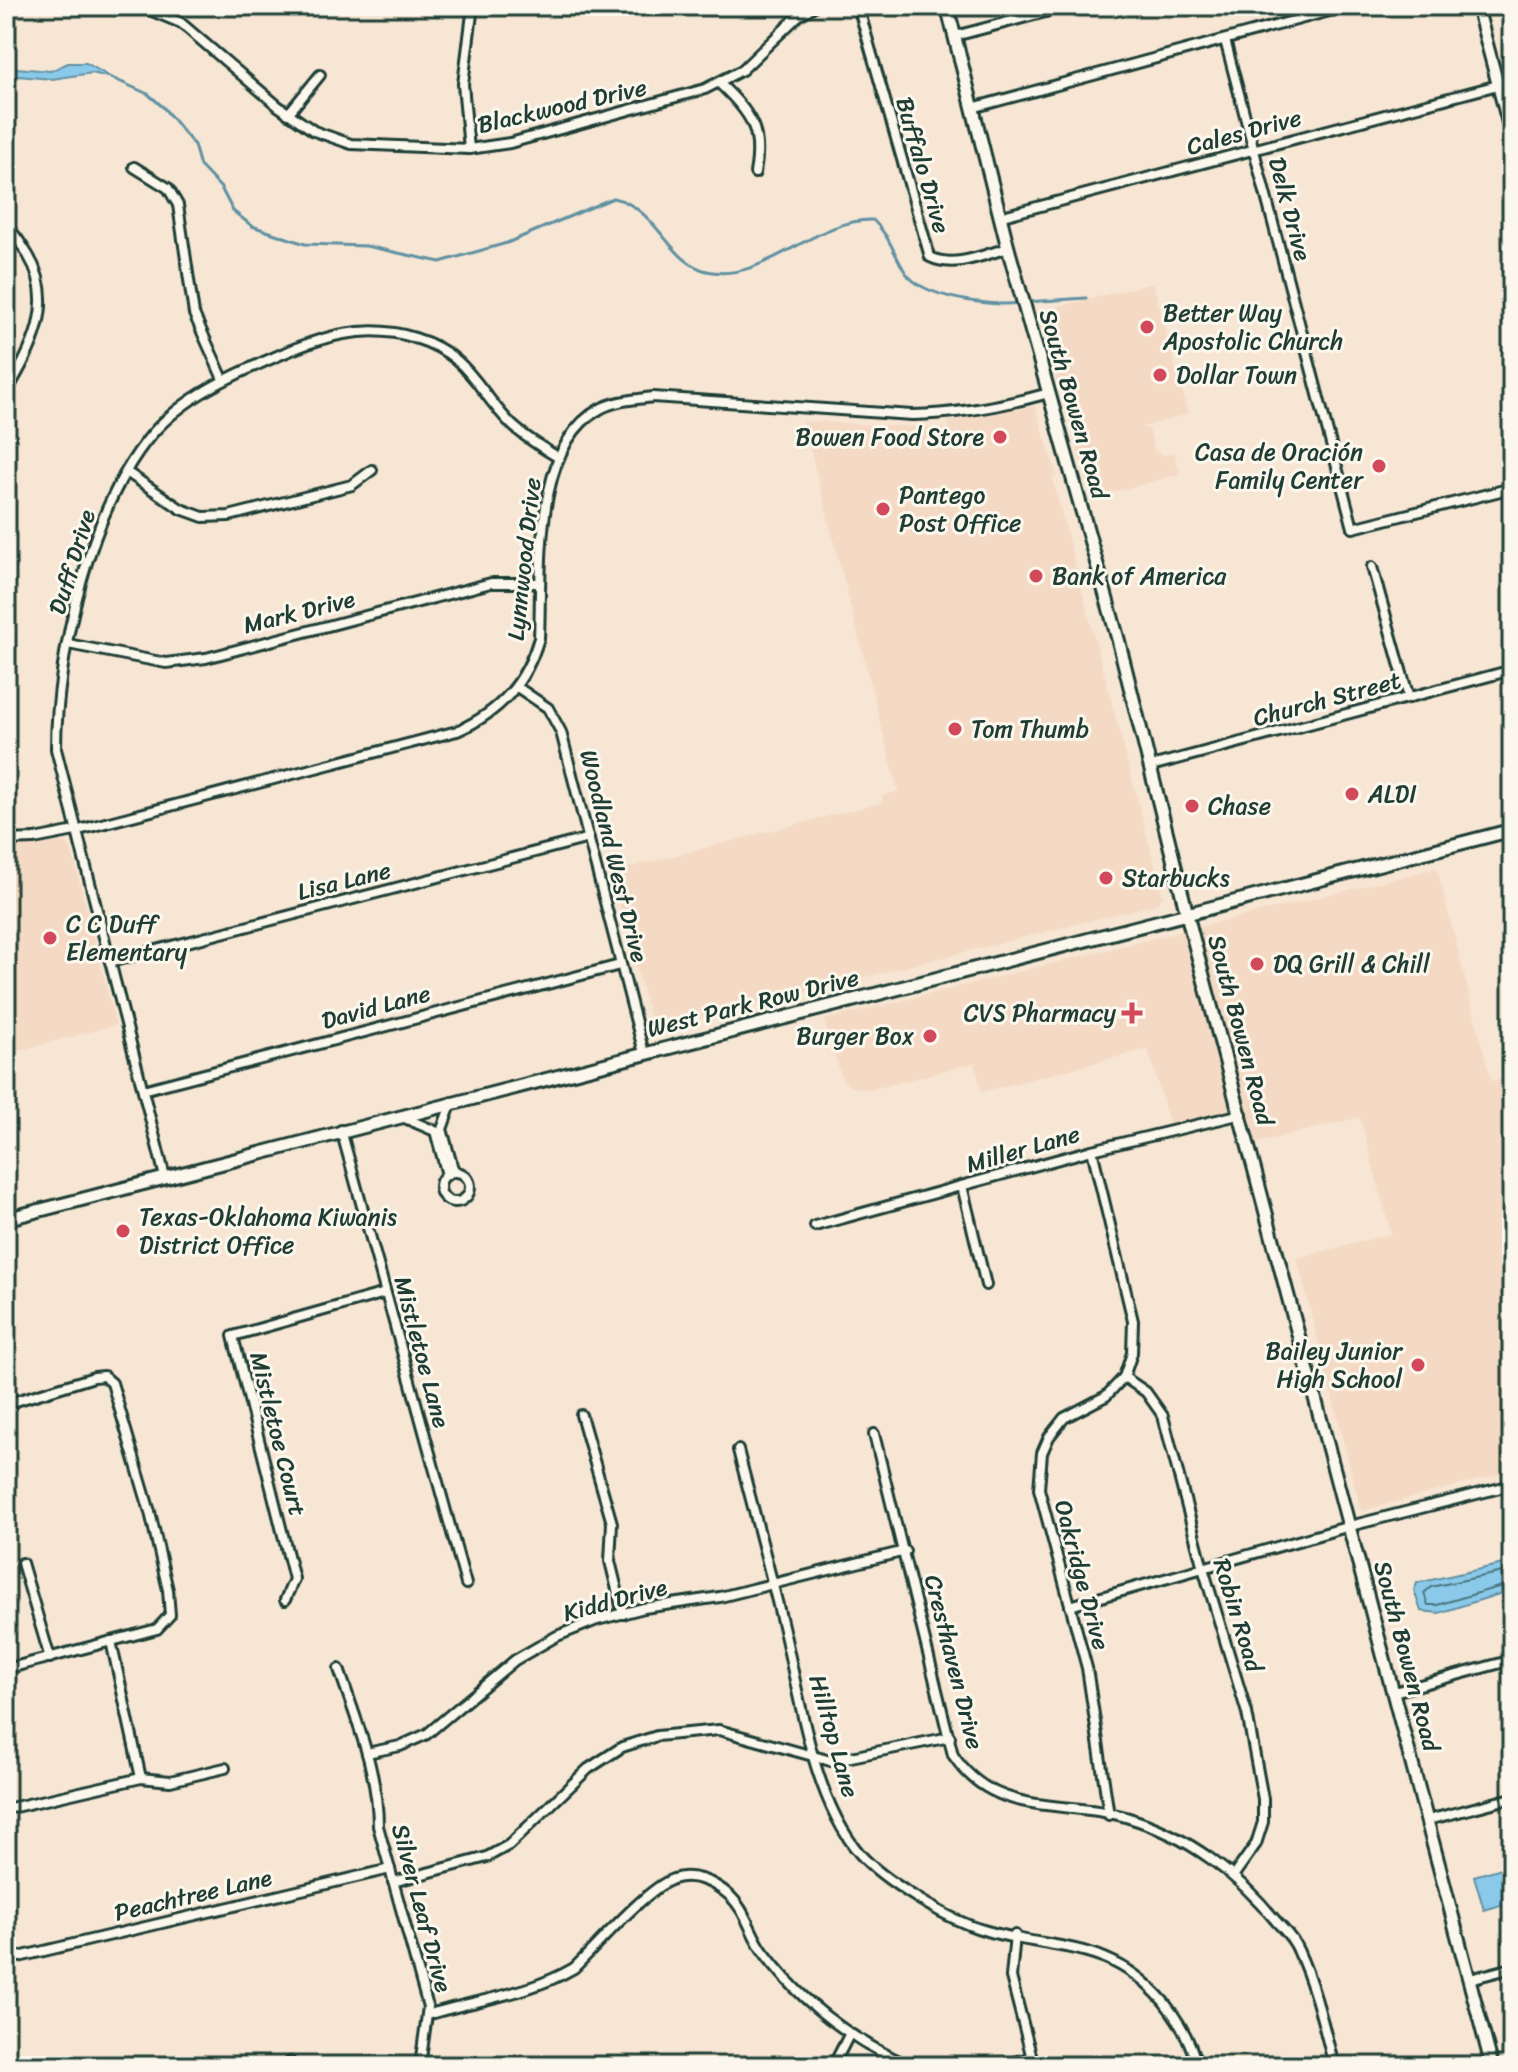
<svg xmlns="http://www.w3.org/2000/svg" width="1518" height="2072" font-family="Sriracha,sans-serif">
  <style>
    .built { fill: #f4dac4 }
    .water { fill: #8bc9eb; stroke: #6091a2; stroke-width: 2 }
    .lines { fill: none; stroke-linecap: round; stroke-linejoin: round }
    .shore { stroke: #4a757d; stroke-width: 2 }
    .stream { stroke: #6091a2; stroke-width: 3 }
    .minor-casing { stroke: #1f3d34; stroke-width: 14 }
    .tertiary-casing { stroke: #1f3d34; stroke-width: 16 }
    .secondary-casing { stroke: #1f3d34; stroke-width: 17 }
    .minor { stroke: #fbf7ec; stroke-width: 8 }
    .tertiary { stroke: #fbf7ec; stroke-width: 10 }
    .secondary { stroke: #fbf7ec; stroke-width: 11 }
    .poi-dot { fill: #d1495b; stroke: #fbf7ec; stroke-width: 3 }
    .labels { text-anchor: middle; stroke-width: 6; stroke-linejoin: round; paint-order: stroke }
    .street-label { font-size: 24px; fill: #1f3d34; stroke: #fbf7ec }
    .poi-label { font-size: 24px; fill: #1f3d34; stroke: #fbf7ec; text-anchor: start }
  </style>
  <rect width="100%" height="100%" fill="#f7e6d4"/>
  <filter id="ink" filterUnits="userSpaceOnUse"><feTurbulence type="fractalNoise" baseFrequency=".0125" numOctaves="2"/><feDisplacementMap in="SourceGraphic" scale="16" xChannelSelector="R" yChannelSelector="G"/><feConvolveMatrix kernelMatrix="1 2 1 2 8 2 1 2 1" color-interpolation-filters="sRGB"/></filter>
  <g filter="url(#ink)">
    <g class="built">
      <path d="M1153 283 1188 414 1142 427 1149 429 1155 451 1164 455 1174 452 1180 474 1092 498 1036 312Z"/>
      <path d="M1035 406 1057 475 1052 477 1163 896 1157 904 653 1030 611 872 883 802 882 796 898 791 803 421 949 429 948 422Z"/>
      <path d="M61 842 67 843 72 852 116 1025 6 1054V847Z"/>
      <path d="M1437 868 1491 1081 1512 1077V1471L1361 1511 1297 1258 1391 1234 1360 1117 1256 1143 1247 1106 1170 1126 1148 1049 982 1092 974 1063 870 1090 851 1087 842 1079 824 1020Z"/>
    </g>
    <g class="water">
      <path d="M68 63H86L112 78 92 73 52 79 6 75V67L51 71Z"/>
      <path d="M1512 1562V1590L1439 1613 1421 1611 1414 1590 1417 1583Z"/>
      <path d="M1512 1865V1902L1484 1910 1474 1876Z"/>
    </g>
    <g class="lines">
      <path class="shore" d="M1512 1570 1431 1587 1424 1593 1428 1605H1437L1512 1583"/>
      <g class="stream">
        <path d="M112 78 148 94 163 107 194 145 200 166 221 188 233 211 252 226 305 244 366 246 440 262 507 243 613 198C657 207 669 263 707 271 764 284 815 218 873 220 890 236 894 255 906 273 923 298 991 307 1019 303"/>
        <path d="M1026 302 1086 298"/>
      </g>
      <g class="minor-casing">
        <g id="minor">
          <path d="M140 6 181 23 278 106 314 131 351 144 469 149 510 143 705 89 742 70 798 16 814 6"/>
          <path d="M858 6 930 257C954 269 983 255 1008 248"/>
          <path d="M955 36 1068 6"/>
          <path d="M1225 40 1353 528 1512 488"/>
          <path d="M719 83C751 113 763 130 755 173"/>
          <path d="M972 108 1348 6"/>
          <path d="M288 114 320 75"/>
          <path d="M469 149 463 84 473 6"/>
          <path d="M134 167 168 188 178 205 194 314 223 379"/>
          <path d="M999 217 1498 85"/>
          <path d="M6 226C16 234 21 244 28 255 58 304 31 350 6 393"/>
          <path d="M128 473 181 509 203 517 229 516 352 485 372 470"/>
          <path d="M1372 567 1409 698"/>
          <path d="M68 644 166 663 206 658 491 583H540"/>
          <path d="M517 687 548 708 561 732 644 1053"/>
          <path d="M1151 766 1512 670"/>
          <path d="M6 840 34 839 75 831 457 731C500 712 526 683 539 638 542 572 532 445 600 409 616 400 635 400 653 397L912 415C960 414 1003 406 1049 393"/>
          <path d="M110 962 589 838"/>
          <path d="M143 1090 620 965"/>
          <path d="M452 1102 442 1129 454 1172"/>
          <path d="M400 1116 435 1131 447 1175"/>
          <path d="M341 1130 466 1584"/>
          <path d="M1092 1150 1133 1321 1132 1353 1124 1377 1106 1396 1064 1418 1049 1437 1042 1453 1039 1489 1087 1668 1109 1815"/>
          <circle cx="455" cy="1187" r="15"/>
          <path d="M165 1177 56 749C56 655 90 507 152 434 184 397 231 376 275 357 320 337 366 322 415 338 470 355 475 388 512 425 525 437 541 447 556 456"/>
          <path d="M962 1186 986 1285"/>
          <path d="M815 1226 1092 1150 1242 1114"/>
          <path d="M1124 1377 1146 1392 1163 1416 1203 1568 1247 1713 1263 1799V1822L1256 1844 1234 1875"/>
          <path d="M6 1404 94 1377 104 1376 112 1383 150 1512 168 1590 170 1615 157 1629 6 1669"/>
          <path d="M581 1415 612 1523 610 1561 623 1614"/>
          <path d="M874 1434 953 1755C996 1820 1066 1798 1129 1818 1188 1836 1238 1874 1276 1921 1284 1930 1294 1939 1298 1950 1315 1987 1324 2027 1334 2066"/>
          <path d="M738 1450C753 1508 769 1567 783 1626 800 1696 812 1798 860 1854 883 1880 944 1917 977 1928 1051 1953 1106 1935 1164 2002 1180 2022 1191 2041 1197 2066"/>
          <path d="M22 1563 50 1658"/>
          <path d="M285 1600 294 1579 233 1336 385 1293"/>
          <path d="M1070 1606 1350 1526 1512 1485"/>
          <path d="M111 1641 141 1778"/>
          <path d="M339 1669C356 1720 378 1771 378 1826L428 2007 420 2066"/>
          <path d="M1394 1692 1512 1660"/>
          <path d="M367 1753 400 1746 427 1734 515 1660 557 1636 597 1620 644 1608 720 1597 905 1551"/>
          <path d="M6 1809 141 1778 170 1781 225 1768"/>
          <path d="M1428 1820 1512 1798"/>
          <path d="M393 1882 487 1857 509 1845 588 1769 622 1747 657 1736 719 1730 831 1761 950 1737"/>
          <path d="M1015 1935 1011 1977 1034 2066"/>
          <path d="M6 1960 390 1869"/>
          <path d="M1470 1979 1512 1968"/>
          <path d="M427 2015C476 2000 530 1994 574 1968 597 1946 646 1889 673 1879 692 1872 714 1882 729 1895 746 1910 750 1933 763 1951 802 2004 851 2040 910 2066"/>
          <path d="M290 2062 291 2066"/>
          <path d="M833 2066 849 2035"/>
          <path d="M1002 2066 1032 2057"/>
        </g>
      </g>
      <g class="tertiary-casing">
        <g id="tertiary">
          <path d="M1477 6 1512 138"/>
          <path d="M6 25 11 6"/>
        </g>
      </g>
      <g class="secondary-casing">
        <g id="secondary">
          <path d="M947 6 1008 248 1118 639 1192 934 1492 2066"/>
          <path d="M6 1219 1512 830"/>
        </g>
      </g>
      <use href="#minor" class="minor"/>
      <use href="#tertiary" class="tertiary"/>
      <use href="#secondary" class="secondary"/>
    </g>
  </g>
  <g class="poi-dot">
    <circle cx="1147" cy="327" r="8"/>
    <circle cx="1160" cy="375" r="8"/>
    <circle cx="1000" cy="437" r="8"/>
    <circle cx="1379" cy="466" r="8"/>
    <circle cx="883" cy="509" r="8"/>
    <circle cx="1036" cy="576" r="8"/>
    <circle cx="955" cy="729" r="8"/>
    <circle cx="1352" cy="794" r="8"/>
    <circle cx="1192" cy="806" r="8"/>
    <circle cx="1106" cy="878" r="8"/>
    <circle cx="50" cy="938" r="8"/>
    <circle cx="1257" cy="964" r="8"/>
    <path d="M1128 1001h8v8h8v8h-8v8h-8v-8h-8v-8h8z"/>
    <circle cx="930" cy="1036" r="8"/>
    <circle cx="123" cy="1231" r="8"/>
    <circle cx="1418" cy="1365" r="8"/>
  </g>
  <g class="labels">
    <g class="street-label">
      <text transform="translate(562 106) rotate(-13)" y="8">Blackwood Drive</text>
      <text transform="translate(1244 132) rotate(-15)" y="8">Cales Drive</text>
      <text transform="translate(923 165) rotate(74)" y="8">Buffalo Drive</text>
      <text transform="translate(1290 209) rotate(75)" y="8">Delk Drive</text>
      <text transform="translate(1074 404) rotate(74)" y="8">South Bowen Road</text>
      <text transform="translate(524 559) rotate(-84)" y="8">Lynnwood Drive</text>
      <text transform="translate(72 562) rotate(-73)" y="8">Duff Drive</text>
      <text transform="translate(299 612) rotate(-14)" y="8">Mark Drive</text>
      <text transform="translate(1327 699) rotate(-15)" y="8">Church Street</text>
      <text transform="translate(614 856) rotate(76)" y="8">Woodland West Drive</text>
      <text transform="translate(344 881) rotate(-14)" y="8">Lisa Lane</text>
      <text transform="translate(753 1003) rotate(-14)" y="8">West Park Row Drive</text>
      <text transform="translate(376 1007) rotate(-15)" y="8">David Lane</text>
      <text transform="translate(1241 1030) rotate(75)" y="8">South Bowen Road</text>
      <text transform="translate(1023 1149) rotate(-16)" y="8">Miller Lane</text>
      <text transform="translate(422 1352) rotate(75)" y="8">Mistletoe Lane</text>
      <text transform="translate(278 1434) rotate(76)" y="8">Mistletoe Court</text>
      <text transform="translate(1082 1575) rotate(75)" y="8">Oakridge Drive</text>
      <text transform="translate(615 1600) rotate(-15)" y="8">Kidd Drive</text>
      <text transform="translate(1238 1615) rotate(73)" y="8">Robin Road</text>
      <text transform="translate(1407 1656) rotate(75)" y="8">South Bowen Road</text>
      <text transform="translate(954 1662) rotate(76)" y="8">Cresthaven Drive</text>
      <text transform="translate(834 1736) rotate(74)" y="8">Hilltop Lane</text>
      <text transform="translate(193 1895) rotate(-13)" y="8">Peachtree Lane</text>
      <text transform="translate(422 1908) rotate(75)" y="8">Silver Leaf Drive</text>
    </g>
    <g class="poi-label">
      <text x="1163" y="321">Better Way<tspan x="1163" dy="28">Apostolic Church</tspan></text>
      <text x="1176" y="383">Dollar Town</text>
      <text x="984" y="445" text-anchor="end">Bowen Food Store</text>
      <text x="1363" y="460" text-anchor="end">Casa de Oración<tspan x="1363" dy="28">Family Center</tspan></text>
      <text x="899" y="503">Pantego<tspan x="899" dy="28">Post Office</tspan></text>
      <text x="1052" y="584">Bank of America</text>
      <text x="971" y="737">Tom Thumb</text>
      <text x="1368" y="802">ALDI</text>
      <text x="1208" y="814">Chase</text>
      <text x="1122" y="886">Starbucks</text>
      <text x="66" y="932">C C Duff<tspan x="66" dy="28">Elementary</tspan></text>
      <text x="1273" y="972">DQ Grill &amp; Chill</text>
      <text x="1116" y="1021" text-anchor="end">CVS Pharmacy</text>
      <text x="914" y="1044" text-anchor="end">Burger Box</text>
      <text x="139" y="1225">Texas-Oklahoma Kiwanis<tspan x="139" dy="28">District Office</tspan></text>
      <text x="1402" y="1359" text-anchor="end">Bailey Junior<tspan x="1402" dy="28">High School</tspan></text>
    </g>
  </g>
  <rect width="1518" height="2072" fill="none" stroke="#fbf7ec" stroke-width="32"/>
  <rect x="16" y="16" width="1486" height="2040" fill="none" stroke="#1f3d34" stroke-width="3" filter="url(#ink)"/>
</svg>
